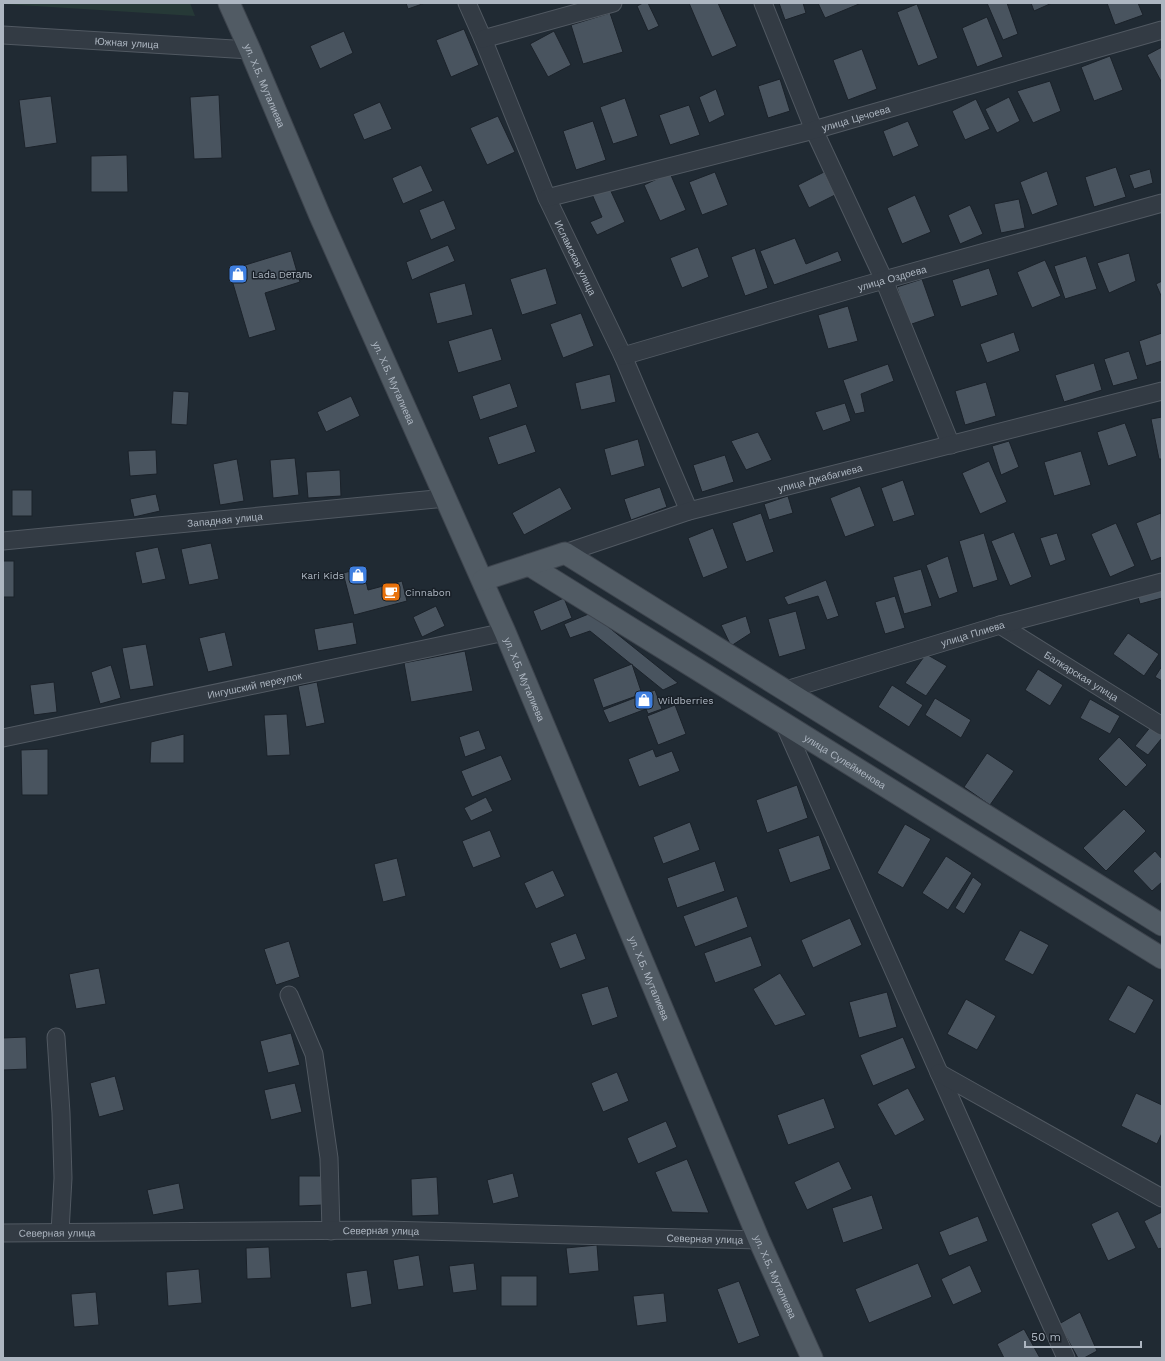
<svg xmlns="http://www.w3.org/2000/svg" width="1165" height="1361" font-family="'Work Sans',sans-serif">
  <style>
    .pitch { fill: #263937 }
    .building { fill: #49545f; stroke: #1b222a }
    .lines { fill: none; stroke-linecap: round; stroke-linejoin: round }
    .minor-casing { stroke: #515962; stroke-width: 19 }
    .major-casing { stroke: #3d444d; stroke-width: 23 }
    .minor { stroke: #333b44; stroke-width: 17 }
    .major { stroke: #515b64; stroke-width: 21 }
    .labels { text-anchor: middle; stroke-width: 3; stroke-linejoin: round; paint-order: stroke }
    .street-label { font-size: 10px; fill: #adb6c1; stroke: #192028 }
    .poi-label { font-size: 10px; fill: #adb6c1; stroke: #192028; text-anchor: start }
  </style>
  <rect width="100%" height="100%" fill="#202a33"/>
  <path class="pitch" d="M3 3H190L195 16 3 4Z"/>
  <g class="building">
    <path d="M406 3H425L408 9Z"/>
    <path d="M643 3H648L659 26 648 31 637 6Z"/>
    <path d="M689 3H718L737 46 712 57Z"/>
    <path d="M779 3H803L806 13 785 20Z"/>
    <path d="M818 3H858L859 4 825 18Z"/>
    <path d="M987 3H1007L1018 34 1003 40Z"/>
    <path d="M1031 3H1052L1034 11Z"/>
    <path d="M1107 3H1138L1143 15 1115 25Z"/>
    <path d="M917 4 938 58 918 66 897 12Z"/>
    <path d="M610 13 623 52 583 64 571 25Z"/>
    <path d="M987 17 1003 57 977 67 962 28Z"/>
    <path d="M464 29 479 65 451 77 436 40Z"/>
    <path d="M344 31 353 53 320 69 310 46Z"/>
    <path d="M554 31 571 65 548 77 530 44Z"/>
    <path d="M1162 47V83L1147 55Z"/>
    <path d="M862 49 877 89 848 100 833 60Z"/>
    <path d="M1110 56 1123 90 1094 101 1081 67Z"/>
    <path d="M780 79 790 111 768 118 758 86Z"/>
    <path d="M1050 81 1061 111 1033 123 1017 91Z"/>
    <path d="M716 89 725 115 709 123 699 97Z"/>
    <path d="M219 95 222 158 194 159 190 97Z"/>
    <path d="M51 96 57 143 25 148 19 100Z"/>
    <path d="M1009 97 1020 121 997 133 985 109Z"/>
    <path d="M625 98 638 136 613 144 600 107Z"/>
    <path d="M976 99 990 129 965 140 952 111Z"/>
    <path d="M380 102 392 129 364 140 353 114Z"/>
    <path d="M689 105 700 135 670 145 659 115Z"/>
    <path d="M498 116 515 152 487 165 470 128Z"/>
    <path d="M593 121 606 160 576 170 563 131Z"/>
    <path d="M908 121 919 146 893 157 883 131Z"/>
    <path d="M127 155 128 192H91V156Z"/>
    <path d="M421 165 433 191 403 204 392 178Z"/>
    <path d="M1116 167 1126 197 1094 207 1085 177Z"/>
    <path d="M1150 169 1153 183 1134 189 1129 175Z"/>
    <path d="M1047 171 1058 205 1032 215 1020 182Z"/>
    <path d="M715 172 728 205 702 215 689 182Z"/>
    <path d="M824 172 835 195 809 208 798 185Z"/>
    <path d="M670 173 686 210 660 221 644 185Z"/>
    <path d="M609 187 625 222 597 235 590 222 602 217 591 192Z"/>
    <path d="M915 195 931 232 902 244 887 208Z"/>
    <path d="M1019 199 1025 228 1001 233 994 204Z"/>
    <path d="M444 200 456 229 431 240 419 210Z"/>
    <path d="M970 205 983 234 960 244 948 215Z"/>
    <path d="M795 238 806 264 838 251 842 261 774 285 760 251Z"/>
    <path d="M448 245 455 261 412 280 406 262Z"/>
    <path d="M698 247 709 277 682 288 670 258Z"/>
    <path d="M755 248 768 288 745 296 731 257Z"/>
    <path d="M291 251 300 282 265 293 276 330 249 338 229 270Z"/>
    <path d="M1129 253 1136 281 1109 293 1097 263Z"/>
    <path d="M1086 256 1097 289 1065 299 1054 266Z"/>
    <path d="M1045 260 1061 296 1032 308 1017 272Z"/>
    <path d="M546 268 557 304 522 315 510 279Z"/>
    <path d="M989 268 998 295 961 307 952 280Z"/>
    <path d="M922 279 935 316 909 325 897 287Z"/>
    <path d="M1162 281V298L1156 284Z"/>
    <path d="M465 283 473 315 437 324 429 293Z"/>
    <path d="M848 306 858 341 828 349 818 315Z"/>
    <path d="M581 313 594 346 563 358 550 324Z"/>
    <path d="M492 328 502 360 458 373 448 341Z"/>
    <path d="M1014 332 1020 351 987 363 980 344Z"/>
    <path d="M1162 333V361L1146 366 1139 341Z"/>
    <path d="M1129 351 1138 379 1113 386 1104 359Z"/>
    <path d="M1094 363 1102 390 1064 402 1055 375Z"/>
    <path d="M888 364 894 381 861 394 865 412 855 414 843 380Z"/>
    <path d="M610 374 616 402 581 410 575 383Z"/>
    <path d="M986 382 996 416 965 425 955 391Z"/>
    <path d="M510 383 518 407 480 420 472 396Z"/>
    <path d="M173 391 189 392 187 425 171 424Z"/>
    <path d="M351 396 360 416 326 432 317 412Z"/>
    <path d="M845 403 851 421 823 431 815 412Z"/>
    <path d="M1162 417V459H1159L1151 419Z"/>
    <path d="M1125 423 1137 456 1108 466 1097 432Z"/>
    <path d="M526 424 536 452 498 465 488 437Z"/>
    <path d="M758 432 772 460 746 470 731 441Z"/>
    <path d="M638 439 645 466 611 476 604 449Z"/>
    <path d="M1009 441 1019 467 1001 475 992 446Z"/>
    <path d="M156 450 157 474 130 476 128 451Z"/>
    <path d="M1081 451 1091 485 1054 496 1044 462Z"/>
    <path d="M725 455 734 482 702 492 693 465Z"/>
    <path d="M295 458 299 495 273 498 270 460Z"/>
    <path d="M237 459 244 501 220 505 213 464Z"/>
    <path d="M989 461 1007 502 980 514 962 473Z"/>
    <path d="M340 470 341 496 308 498 306 472Z"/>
    <path d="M903 480 915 515 893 522 881 488Z"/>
    <path d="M860 486 875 526 845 537 830 498Z"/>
    <path d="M560 487 572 509 524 535 512 513Z"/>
    <path d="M660 487 667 507 631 520 624 499Z"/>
    <rect x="12" y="490" width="20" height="26"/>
    <path d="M156 494 160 511 134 517 130 499Z"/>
    <path d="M788 496 793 513 769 520 764 504Z"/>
    <path d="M761 513 774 552 746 562 732 523Z"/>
    <path d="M1161 513 1162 557 1151 561 1136 523Z"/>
    <path d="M1116 523 1135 566 1110 577 1091 534Z"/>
    <path d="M713 528 728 568 703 578 688 538Z"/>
    <path d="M1014 532 1032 577 1010 586 991 541Z"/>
    <path d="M984 533 998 580 973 588 959 541Z"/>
    <path d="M1057 533 1066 560 1050 566 1040 538Z"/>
    <path d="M211 543 219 579 189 585 181 549Z"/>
    <path d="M158 547 166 579 142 584 135 552Z"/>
    <path d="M948 556 958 592 939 599 926 565Z"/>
    <rect x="3" y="561" width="11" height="36"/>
    <path d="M363 568 368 590 402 581 407 601 354 615 343 573Z"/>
    <path d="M921 569 932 606 904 614 893 577Z"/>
    <path d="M826 580 839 616 827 620 818 596 788 605 784 597Z"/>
    <path d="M1162 590V598L1140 604 1138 597Z"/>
    <path d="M895 596 905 628 885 634 875 602Z"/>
    <path d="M564 598 572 618 541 631 533 611Z"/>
    <path d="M436 606 445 626 422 637 413 617Z"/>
    <path d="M796 611 806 649 779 657 768 619Z"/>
    <path d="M591 613 678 683 663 690 590 631 570 638 564 624Z"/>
    <path d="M746 616 751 633 731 646 721 625Z"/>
    <path d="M353 622 357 644 318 651 314 629Z"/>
    <path d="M225 632 233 666 208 672 199 638Z"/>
    <path d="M1128 633 1159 654 1144 676 1113 654Z"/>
    <path d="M146 644 154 686 130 690 122 648Z"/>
    <path d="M465 651 473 691 411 702 404 663Z"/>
    <path d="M926 654 947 666 926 696 905 683Z"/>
    <path d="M632 664 642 694 603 708 593 679Z"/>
    <path d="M111 665 121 698 100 704 91 672Z"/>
    <path d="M1162 666V681L1155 677Z"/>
    <path d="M1038 669 1063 685 1050 706 1025 690Z"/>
    <path d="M54 682 57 712 34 715 30 685Z"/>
    <path d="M317 682 325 723 306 727 298 686Z"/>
    <path d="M892 685 923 705 909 727 878 707Z"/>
    <path d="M655 690 662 709 648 714 646 709 609 723 603 710Z"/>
    <path d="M935 698 971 720 961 738 925 715Z"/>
    <path d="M1090 699 1120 716 1110 734 1080 718Z"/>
    <path d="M675 705 686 734 658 745 647 716Z"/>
    <path d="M287 714 290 755 267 756 264 715Z"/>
    <path d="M1156 720 1162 724V738L1148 755 1135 746Z"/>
    <path d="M479 730 486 749 465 757 459 737Z"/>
    <path d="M184 734V763H150L151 742Z"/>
    <path d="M1119 737 1147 765 1126 787 1098 759Z"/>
    <path d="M48 749V795H22L21 750Z"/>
    <path d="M653 749 656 757 672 751 680 771 639 787 628 759Z"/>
    <path d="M987 753 1014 771 990 805 964 787Z"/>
    <path d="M501 755 512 780 472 797 461 771Z"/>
    <path d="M797 785 808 818 767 833 756 800Z"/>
    <path d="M486 797 493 811 471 821 464 808Z"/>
    <path d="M1124 809 1146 831 1106 871 1083 848Z"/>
    <path d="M690 822 700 850 663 864 653 837Z"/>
    <path d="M905 824 931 839 903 888 877 873Z"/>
    <path d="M490 830 501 857 473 868 462 841Z"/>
    <path d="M819 835 831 869 790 883 778 849Z"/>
    <path d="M1155 851 1162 859V882L1152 891 1133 871Z"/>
    <path d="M946 856 972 873 948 910 922 893Z"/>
    <path d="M397 858 406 896 383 902 374 864Z"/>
    <path d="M715 861 725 891 677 908 667 878Z"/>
    <path d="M553 870 565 896 536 909 524 883Z"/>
    <path d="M973 877 982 884 964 914 955 908Z"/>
    <path d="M737 896 748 927 695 947 683 916Z"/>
    <path d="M850 918 862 945 813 968 801 940Z"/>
    <path d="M1020 930 1049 945 1033 975 1004 960Z"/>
    <path d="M576 933 586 959 560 969 550 943Z"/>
    <path d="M751 936 762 966 715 983 704 953Z"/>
    <path d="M289 941 300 977 276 985 264 949Z"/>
    <path d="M99 968 106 1004 76 1009 69 974Z"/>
    <path d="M780 973 806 1015 775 1026 753 989Z"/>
    <path d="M1128 985 1154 1000 1135 1034 1108 1020Z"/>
    <path d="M608 986 618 1017 592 1026 581 994Z"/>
    <path d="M887 992 897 1027 859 1038 849 1002Z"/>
    <path d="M966 999 996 1016 977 1050 947 1034Z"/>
    <path d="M291 1033 300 1065 268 1073 260 1041Z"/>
    <path d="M26 1037 27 1069 3 1070V1038Z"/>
    <path d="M903 1037 916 1068 873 1086 860 1055Z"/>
    <path d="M617 1072 629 1101 603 1112 591 1083Z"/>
    <path d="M115 1076 124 1110 99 1117 90 1083Z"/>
    <path d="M295 1083 302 1112 271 1120 264 1090Z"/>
    <path d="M908 1088 925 1120 895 1136 877 1104Z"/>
    <path d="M1136 1093 1162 1105V1133L1157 1144 1121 1126Z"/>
    <path d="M824 1098 835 1128 788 1145 777 1115Z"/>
    <path d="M666 1121 677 1147 638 1164 627 1138Z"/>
    <path d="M687 1159 709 1213 672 1212 655 1172Z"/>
    <path d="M839 1161 852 1189 807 1210 794 1182Z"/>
    <path d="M513 1173 519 1197 493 1204 487 1180Z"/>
    <path d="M299 1176H323V1205L299 1206Z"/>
    <path d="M437 1177 439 1215 412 1216 411 1179Z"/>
    <path d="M179 1183 184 1209 153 1215 147 1190Z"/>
    <path d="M872 1195 883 1229 843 1243 832 1208Z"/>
    <path d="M1118 1211 1136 1248 1108 1261 1091 1224Z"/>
    <path d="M1162 1212V1248L1158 1249 1144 1221Z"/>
    <path d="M978 1216 988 1241 949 1256 939 1232Z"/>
    <path d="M597 1245 599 1271 569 1274 566 1248Z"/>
    <path d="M269 1247 271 1278 247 1279 246 1248Z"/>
    <path d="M419 1255 424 1286 398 1290 393 1260Z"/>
    <path d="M474 1263 477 1290 453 1293 449 1266Z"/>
    <path d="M918 1263 932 1297 869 1323 855 1289Z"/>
    <path d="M970 1265 982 1292 953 1305 941 1279Z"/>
    <path d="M199 1269 202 1303 168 1306 166 1272Z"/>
    <path d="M367 1270 372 1304 351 1308 346 1273Z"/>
    <rect x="501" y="1276" width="36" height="30"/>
    <path d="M739 1281 760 1336 738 1344 717 1289Z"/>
    <path d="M96 1292 99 1325 74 1327 71 1294Z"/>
    <path d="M664 1293 667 1322 637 1326 633 1296Z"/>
    <path d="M1080 1312 1097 1351 1084 1358H1078L1059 1324Z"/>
    <path d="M1024 1329 1040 1358H1004L997 1344Z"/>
  </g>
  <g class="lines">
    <g class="minor-casing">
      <g id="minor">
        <path id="s1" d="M467 3 483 39 547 198 623 356 689 511"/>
        <path d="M763 3 814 130 884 280 951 445"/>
        <path id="s2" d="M3 35 250 50"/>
        <path d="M483 39 613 3"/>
        <path id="s3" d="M547 198 814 130 1162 30"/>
        <path id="s4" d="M623 356 866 285 1162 203"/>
        <path id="s5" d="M3 541 446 498"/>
        <path id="s6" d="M565 553 689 511 1162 391"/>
        <path id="s7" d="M1000 625 1162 726"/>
        <path id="s8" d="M786 690 1000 625 1162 582"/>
        <path d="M784 724 1066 1358"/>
        <path id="s9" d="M3 738 505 632"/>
        <path d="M289 995 314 1054 329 1158 331 1231"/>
        <path d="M56 1037 61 1113 63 1178 60 1232"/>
        <path d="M939 1073 1162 1198"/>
        <path id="s10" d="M3 1233 384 1230 759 1240"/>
      </g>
    </g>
    <g class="major-casing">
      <g id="major">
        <path id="s11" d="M229 3 250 50 320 216 505 632 759 1240 812 1358"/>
        <path id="s12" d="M529 565 1162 958"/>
        <path d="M483 580 565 553 1162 925"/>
      </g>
    </g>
    <use href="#minor" class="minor"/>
    <use href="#major" class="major"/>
  </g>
  <defs>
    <g id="shop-square" transform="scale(1)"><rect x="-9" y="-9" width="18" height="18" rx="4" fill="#3f7fe0" stroke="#192028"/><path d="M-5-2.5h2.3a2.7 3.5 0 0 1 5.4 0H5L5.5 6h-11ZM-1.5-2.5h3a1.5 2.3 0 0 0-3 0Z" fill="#fff"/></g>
    <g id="cafe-square" transform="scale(1)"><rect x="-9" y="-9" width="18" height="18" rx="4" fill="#e8710a" stroke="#192028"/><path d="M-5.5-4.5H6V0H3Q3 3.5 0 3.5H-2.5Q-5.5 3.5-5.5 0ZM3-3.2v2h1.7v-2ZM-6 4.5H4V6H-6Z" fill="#fff"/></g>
  </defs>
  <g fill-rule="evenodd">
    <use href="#shop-square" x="238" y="274"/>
    <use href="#shop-square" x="358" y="575"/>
    <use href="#cafe-square" x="391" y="592"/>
    <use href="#shop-square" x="644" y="700"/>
  </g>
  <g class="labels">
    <g class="street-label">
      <text dy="4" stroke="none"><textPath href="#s2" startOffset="124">Южная улица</textPath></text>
      <text dy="4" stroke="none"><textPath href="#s11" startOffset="90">ул. Х.Б. Муталиева</textPath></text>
      <text dy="4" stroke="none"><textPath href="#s3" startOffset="319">улица Цечоева</textPath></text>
      <text dy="4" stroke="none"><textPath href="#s1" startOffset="277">Исламская улица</textPath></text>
      <text dy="4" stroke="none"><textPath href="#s4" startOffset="280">улица Оздоева</textPath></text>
      <text dy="4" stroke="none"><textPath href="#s11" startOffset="414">ул. Х.Б. Муталиева</textPath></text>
      <text dy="4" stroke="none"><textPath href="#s6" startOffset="266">улица Джабагиева</textPath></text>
      <text dy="4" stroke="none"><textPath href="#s5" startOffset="223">Западная улица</textPath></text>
      <text dy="4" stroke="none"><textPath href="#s8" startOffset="195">улица Плиева</textPath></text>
      <text dy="4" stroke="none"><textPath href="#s7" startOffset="96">Балкарская улица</textPath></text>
      <text dy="4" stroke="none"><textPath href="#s11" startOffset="738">ул. Х.Б. Муталиева</textPath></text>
      <text dy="4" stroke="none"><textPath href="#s9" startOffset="257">Ингушский переулок</textPath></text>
      <text dy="4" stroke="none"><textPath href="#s12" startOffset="372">улица Сулейменова</textPath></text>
      <text dy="4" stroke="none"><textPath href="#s11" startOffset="1062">ул. Х.Б. Муталиева</textPath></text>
      <text dy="4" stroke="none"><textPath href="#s10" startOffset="378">Северная улица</textPath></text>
      <text dy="4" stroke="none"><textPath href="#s10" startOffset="54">Северная улица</textPath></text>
      <text dy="4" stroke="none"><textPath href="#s10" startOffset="702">Северная улица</textPath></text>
      <text dy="4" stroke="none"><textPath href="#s11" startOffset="1386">ул. Х.Б. Муталиева</textPath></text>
    </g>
    <g class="poi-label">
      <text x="252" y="278">Lada Dеталь</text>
      <text x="344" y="579" text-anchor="end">Kari Kids</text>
      <text x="405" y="596">Cinnabon</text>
      <text x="658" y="704">Wildberries</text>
    </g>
  </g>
  <rect width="1165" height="1361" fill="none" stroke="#adb6c1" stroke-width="8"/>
  <path d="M1025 1341v6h116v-6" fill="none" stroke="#adb6c1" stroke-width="2"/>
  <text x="1031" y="1341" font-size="12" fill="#adb6c1" stroke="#192028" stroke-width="3" paint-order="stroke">50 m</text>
</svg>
